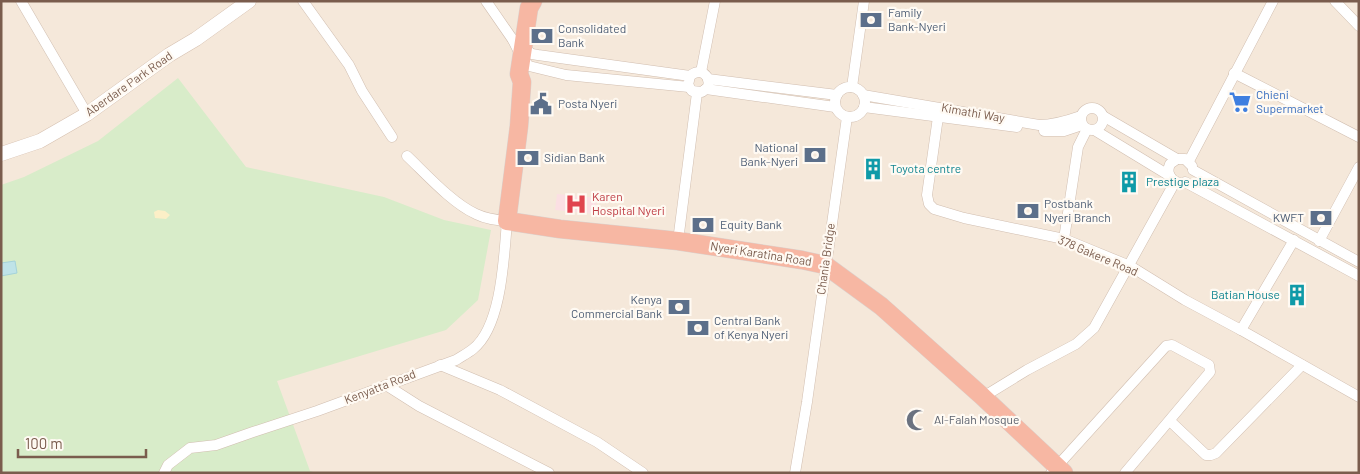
<svg xmlns="http://www.w3.org/2000/svg" width="1360" height="474" font-family="Barlow,sans-serif">
  <style>
    .residential { fill: #f5e8da }
    .medical { fill: #fbdfe3 }
    .green { fill: #d8ecc9 }
    .sand { fill: #fcefc7 }
    .water { fill: #bfe3e8; stroke: #a5d3da }
    .lines { fill: none; stroke-linecap: round; stroke-linejoin: round }
    .street-casing { stroke: #d1beb0; stroke-width: 11 }
    .secondary-casing { stroke: #d6c0b0; stroke-width: 15 }
    .highway-casing { stroke: #dad1cd; stroke-width: 19 }
    .street { stroke: #fff; stroke-width: 10 }
    .secondary { stroke: #fff; stroke-width: 14 }
    .highway { stroke: #f7b7a3; stroke-width: 18 }
    .labels { text-anchor: middle; stroke-width: 4.5; stroke-linejoin: round; paint-order: stroke }
    .service-label { font-size: 12px; fill: #4e5e75; stroke: #fffaf3; text-anchor: start }
    .street-label { font-size: 12px; fill: #7a5c4d; stroke: #fffaf3 }
    .shop-label { font-size: 12px; fill: #366cbe; stroke: #fffaf3; text-anchor: start }
    .culture-label { font-size: 12px; fill: #0d838f; stroke: #fffaf3; text-anchor: start }
    .health-label { font-size: 12px; fill: #be3a42; stroke: #fffaf3; text-anchor: start }
    .worship-label { font-size: 12px; fill: #5b616d; stroke: #fffaf3; text-anchor: start }
  </style>
  <rect width="100%" height="100%" fill="#fdf6ec"/>
  <rect class="residential" x="1" y="1" width="1358" height="472"/>
  <path class="medical" d="M557 194 597 198 595 214 555 210Z"/>
  <path class="green" d="M178 78 246 167 384 197 444 220 491 230 478 300 446 330 277 381 310 471 316 473H1V185L24 177 98 141Z"/>
  <path class="sand" d="M158 210 165 211 170 215 166 219 155 218 154 212Z"/>
  <path class="water" d="M15 261 17 273 1 276V263Z"/>
  <g class="lines">
    <g class="street-casing">
      <g id="street">
        <path d="M21 1 87 114"/>
        <path d="M303 1 349 65 362 91 392 137"/>
        <path d="M486 1 513 40 522 58 529 66 566 75 689 87"/>
        <path d="M1335 1 1359 26"/>
        <path d="M513 40 532 54 538 55 690 76C700 67 711 75 708 87L702 92 692 91 688 85 690 76"/>
        <path d="M701 72 715 1"/>
        <path d="M1234 73 1359 137"/>
        <path d="M708 79 837 95"/>
        <path d="M852 87 864 1"/>
        <circle cx="850" cy="102" r="15"/>
        <path d="M706 89 835 107"/>
        <path d="M863 95 1039 125C1054 125 1067 121 1081 116"/>
        <path d="M864 107 1017 127"/>
        <circle cx="1092" cy="119" r="11"/>
        <path d="M1103 116 1177 159H1185L1192 166"/>
        <path d="M938 117 927 195 929 204 934 209 964 218 1064 239 1130 266 1185 300 1241 330 1359 397"/>
        <path d="M1044 131H1064L1082 125"/>
        <path d="M1096 131 1170 176"/>
        <path d="M1177 159 1170 164C1166 173 1170 180 1180 183"/>
        <path d="M1189 161 1273 1"/>
        <path d="M1193 170 1359 262"/>
        <path d="M1185 182 1359 276"/>
        <path d="M1064 239 1078 147 1087 129"/>
        <path d="M678 241 697 93"/>
        <path d="M1319 241 1359 167"/>
        <path d="M1241 330 1294 240"/>
        <path d="M440 365 500 390 597 442 643 473"/>
        <path d="M386 385 419 406 549 473"/>
        <path d="M983 397 1027 370 1076 344 1094 328 1175 182"/>
        <path d="M1170 421 1206 455H1211L1216 453 1302 365"/>
        <path d="M164 473 168 465 190 448 216 445 253 432 317 411 456 360C462 356 468 353 473 349 502 326 504 256 507 221 496 220 486 219 476 214 452 203 426 174 407 156"/>
        <path d="M795 473 807 402 847 117"/>
        <path d="M1051 473 1166 346 1172 345 1209 365 1210 372 1125 473"/>
      </g>
    </g>
    <g class="secondary-casing">
      <path id="secondary" d="M1 154 40 141 87 114 169 55 196 39 249 1"/>
    </g>
    <g class="highway-casing">
      <path id="highway" d="M533 1 529 8 519 74 522 82 519 126 507 221 560 229 678 241 802 260 825 265 881 306 983 397 1064 473"/>
    </g>
    <use href="#street" class="street"/>
    <use href="#secondary" class="secondary"/>
    <use href="#highway" class="highway"/>
  </g>
  <defs>
    <g id="bank-bare" transform="scale(1.725)"><path d="M-6-4H6V4H-6ZM0-2.3a2.3 2.3 0 1 0 0 4.6a2.3 2.3 0 1 0 0-4.6Z" fill="#5c6f8a" stroke="#fffaf3" stroke-width="2.5" paint-order="stroke"/></g>
    <g id="supermarket-bare" transform="scale(1.725)"><path d="M-6-5.5h2.5l.6 2H6L4.5 2H-2.5L-4.4-4H-6ZM-1.5 3.2a1.3 1.3 0 1 0 .1 0ZM3 3.2a1.3 1.3 0 1 0 .1 0Z" fill="#3f7fe0" stroke="#fffaf3" stroke-width="2.5" paint-order="stroke"/></g>
    <g id="civic-bare" transform="scale(1.725)"><path d="M-.6-6.5H3V-4.5H.6V-3L4-1V1h2V6H-6V1h2V-1L-.6-3ZM-1.2 2.5V6h2.4V2.5Z" fill="#5c6f8a" stroke="#fffaf3" stroke-width="2.5" paint-order="stroke"/></g>
    <g id="building-bare" transform="scale(1.725)"><path d="M-4-6H4V6H1V3H-1V6H-4ZM-2.5-4.3h1.7v1.8h-1.7ZM.8-4.3h1.7v1.8H.8ZM-2.5-1h1.7V.8h-1.7ZM.8-1h1.7V.8H.8Z" fill="#0f9aa8" stroke="#fffaf3" stroke-width="2.5" paint-order="stroke"/></g>
    <g id="hospital-bare" transform="scale(1.725)"><path d="M-5-5h3v3.5h4V-5h3V5h-3V1.5h-4V5h-3Z" fill="#e0444e" stroke="#fffaf3" stroke-width="2.5" paint-order="stroke"/></g>
    <g id="mosque-bare" transform="scale(1.725)"><path d="M3.5-4.9A6 6 0 1 0 3.5 4.9A5 5 0 1 1 3.5-4.9Z" fill="#6b7280" stroke="#fffaf3" stroke-width="2.5" paint-order="stroke"/></g>
  </defs>
  <g fill-rule="evenodd">
    <use href="#bank-bare" x="871" y="20"/>
    <use href="#bank-bare" x="542" y="36"/>
    <use href="#supermarket-bare" x="1240" y="102"/>
    <use href="#civic-bare" x="541" y="104"/>
    <use href="#bank-bare" x="815" y="155"/>
    <use href="#bank-bare" x="528" y="158"/>
    <use href="#building-bare" x="873" y="169"/>
    <use href="#building-bare" x="1129" y="182"/>
    <use href="#hospital-bare" x="576" y="204"/>
    <use href="#bank-bare" x="1028" y="211"/>
    <use href="#bank-bare" x="1321" y="218"/>
    <use href="#bank-bare" x="703" y="225"/>
    <use href="#building-bare" x="1297" y="295"/>
    <use href="#bank-bare" x="679" y="307"/>
    <use href="#bank-bare" x="698" y="328"/>
    <use href="#mosque-bare" x="917" y="420"/>
  </g>
  <g class="labels">
    <g class="service-label">
      <text x="888" y="17">Family<tspan x="888" dy="14">Bank-Nyeri</tspan></text>
      <text x="558" y="33">Consolidated<tspan x="558" dy="14">Bank</tspan></text>
      <text x="558" y="108">Posta Nyeri</text>
      <text x="798" y="152" text-anchor="end">National<tspan x="798" dy="14">Bank-Nyeri</tspan></text>
      <text x="544" y="162">Sidian Bank</text>
      <text x="1044" y="208">Postbank<tspan x="1044" dy="14">Nyeri Branch</tspan></text>
      <text x="1304" y="222" text-anchor="end">KWFT</text>
      <text x="720" y="229">Equity Bank</text>
      <text x="662" y="304" text-anchor="end">Kenya<tspan x="662" dy="14">Commercial Bank</tspan></text>
      <text x="714" y="325">Central Bank<tspan x="714" dy="14">of Kenya Nyeri</tspan></text>
    </g>
    <g class="street-label">
      <text transform="translate(129 84) rotate(-35)" y="4">Aberdare Park Road</text>
      <text transform="translate(973 113) rotate(10)" y="4">Kimathi Way</text>
      <text transform="translate(761 254) rotate(9)" y="4">Nyeri Karatina Road</text>
      <text transform="translate(1098 256) rotate(23)" y="4">378 Gakere Road</text>
      <text transform="translate(826 259) rotate(-82)" y="4">Chania Bridge</text>
      <text transform="translate(380 387) rotate(-21)" y="4">Kenyatta Road</text>
    </g>
    <g class="shop-label">
      <text x="1256" y="99">Chieni<tspan x="1256" dy="14">Supermarket</tspan></text>
    </g>
    <g class="culture-label">
      <text x="890" y="173">Toyota centre</text>
      <text x="1146" y="186">Prestige plaza</text>
      <text x="1280" y="299" text-anchor="end">Batian House</text>
    </g>
    <g class="health-label">
      <text x="592" y="201">Karen<tspan x="592" dy="14">Hospital Nyeri</tspan></text>
    </g>
    <g class="worship-label">
      <text x="934" y="424">Al-Falah Mosque</text>
    </g>
  </g>
  <rect width="1360" height="474" fill="none" stroke="#7a5c4d" stroke-width="5"/>
  <path d="M18 449v8h128v-8" fill="none" stroke="#7a5c4d" stroke-width="2.5"/>
  <text x="25" y="449" font-size="15" fill="#7a5c4d" stroke="#fffaf3" stroke-width="4" paint-order="stroke">100 m</text>
</svg>
